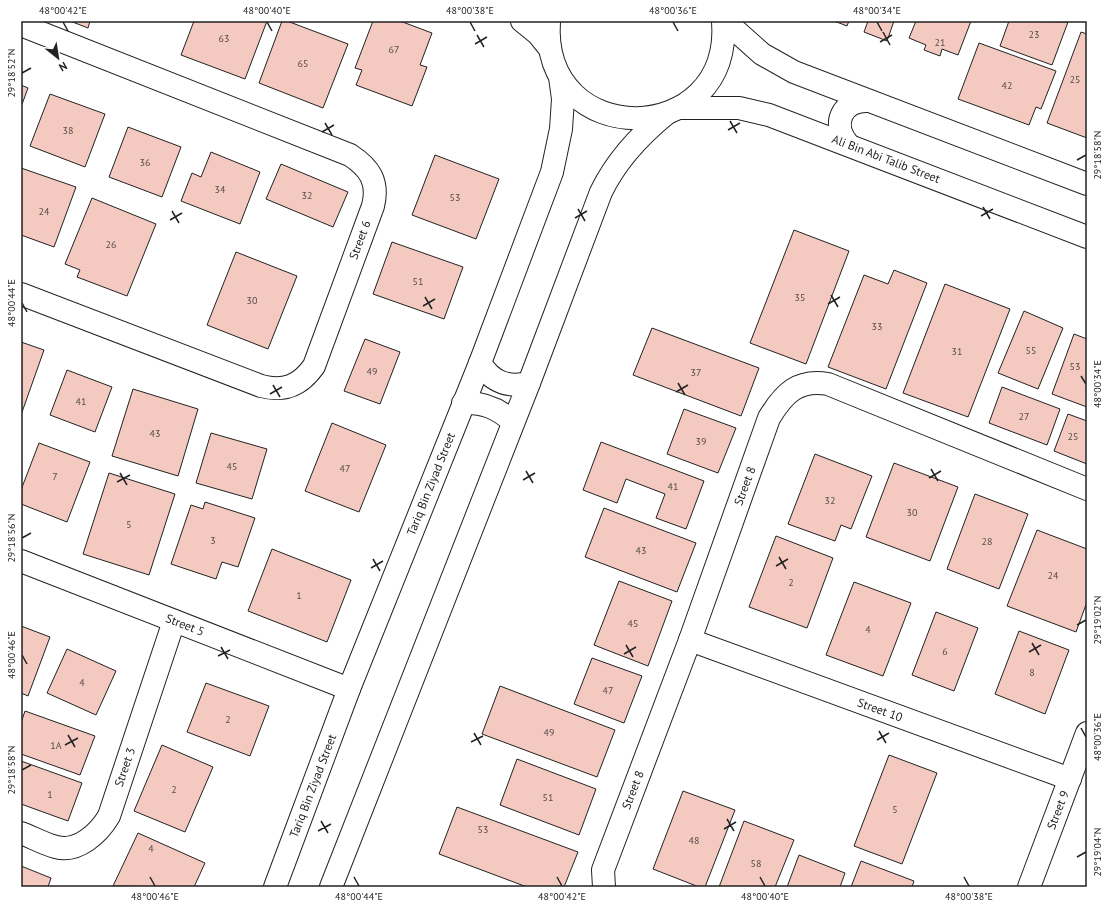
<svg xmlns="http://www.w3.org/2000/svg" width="1108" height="908" font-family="'PT Sans',sans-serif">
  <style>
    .building { fill: #f3c9c0; stroke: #222 }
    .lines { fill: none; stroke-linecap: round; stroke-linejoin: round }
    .minor-casing { stroke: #222; stroke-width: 24 }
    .major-casing { stroke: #222; stroke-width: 24 }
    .minor { stroke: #fff; stroke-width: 22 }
    .major { stroke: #fff; stroke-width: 22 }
    .ticks { fill: none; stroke: #222; stroke-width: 1.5 }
    .labels { text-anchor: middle; stroke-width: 3; stroke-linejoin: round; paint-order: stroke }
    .number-label { font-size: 10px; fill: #564c4a }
    .street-label { font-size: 12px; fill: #222; stroke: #fff }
    .neatline { fill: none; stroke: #222; stroke-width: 1.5 }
    .ticks-label { font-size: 10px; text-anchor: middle; fill: #222 }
  </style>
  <rect width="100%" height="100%" fill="#fff"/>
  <g class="building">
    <path d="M70 21H90L88 28Z"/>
    <path d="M194 21H267L245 79 181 55Z"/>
    <path d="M282 21H287L348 44 323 108 259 83Z"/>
    <path d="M373 21H400L432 33 420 65 427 67 412 106 356 85 362 70 355 68Z"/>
    <path d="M834 21H849L847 26Z"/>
    <path d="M868 21H894L887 41 864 32Z"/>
    <path d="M916 21H971L958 55 942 49 940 56 924 50 926 45 909 38Z"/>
    <path d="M1009 21 1068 22 1052 65 1000 46Z"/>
    <path d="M1081 32 1087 34V138L1047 123Z"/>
    <path d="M979 43 1056 71 1041 109 1036 107 1029 125 958 99Z"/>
    <path d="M21 85 28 88 21 107Z"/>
    <path d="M50 94 105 114 85 167 30 146Z"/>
    <path d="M128 127 181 147 162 197 109 177Z"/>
    <path d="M211 152 260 172 240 224 181 201 192 173 201 177Z"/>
    <path d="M435 155 499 179 476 239 412 215Z"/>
    <path d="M281 164 348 192 333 227 266 199Z"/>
    <path d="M21 168 76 187 54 247 21 235Z"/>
    <path d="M92 198 156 224 127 296 77 277 80 270 65 264Z"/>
    <path d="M794 230 849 251 806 364 750 343Z"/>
    <path d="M392 242 463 267 444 319 373 294Z"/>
    <path d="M236 252 297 276 268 349 207 325Z"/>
    <path d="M894 270 927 283 886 389 828 367 864 275 888 284Z"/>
    <path d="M945 284 1010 309 968 417 903 393Z"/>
    <path d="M1024 311 1063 328 1038 389 998 373Z"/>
    <path d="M652 328 759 368 741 416 633 375Z"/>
    <path d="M1074 334 1087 339V407L1052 394Z"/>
    <path d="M365 339 400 352 380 404 344 391Z"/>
    <path d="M21 342 44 350 21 415Z"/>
    <path d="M67 370 112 387 95 432 50 415Z"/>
    <path d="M1002 387 1060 409 1047 445 989 423Z"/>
    <path d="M133 389 198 409 178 476 112 456Z"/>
    <path d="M684 409 736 428 718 473 667 454Z"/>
    <path d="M1068 414 1087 421V464L1054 451Z"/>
    <path d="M332 423 386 445 359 512 305 491Z"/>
    <path d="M211 433 267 449 252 499 196 483Z"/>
    <path d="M601 442 704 481 686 529 656 518 665 494 626 479 617 503 583 490Z"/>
    <path d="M39 443 90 462 67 522 21 504V490Z"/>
    <path d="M815 454 872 476 851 529 841 525 835 541 788 524Z"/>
    <path d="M894 463 958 487 930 561 866 537Z"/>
    <path d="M109 473 175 494 149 575 83 554Z"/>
    <path d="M975 494 1028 514 999 589 947 569Z"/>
    <path d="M205 502 255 518 238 567 222 562 216 579 171 564 191 505 203 509Z"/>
    <path d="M604 508 696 543 677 592 585 557Z"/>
    <path d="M1037 530 1087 549V602L1076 632 1007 606Z"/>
    <path d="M776 536 833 558 807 628 749 607Z"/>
    <path d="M272 549 351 580 327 642 248 611Z"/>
    <path d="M619 581 672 601 648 666 594 645Z"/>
    <path d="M854 582 911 603 883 676 826 655Z"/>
    <path d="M936 612 978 628 954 691 912 675Z"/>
    <path d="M21 626 50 637 28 696 21 693Z"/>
    <path d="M1019 631 1069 650 1045 714 995 694Z"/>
    <path d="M67 649 116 671 96 715 47 693Z"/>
    <path d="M592 658 642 676 624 723 574 704Z"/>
    <path d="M206 683 269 706 250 756 187 732Z"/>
    <path d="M500 686 615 730 597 777 482 734Z"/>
    <path d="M25 711 95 736 80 775 21 754V723Z"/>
    <path d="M162 745 213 767 185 832 134 811Z"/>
    <path d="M889 755 937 773 902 864 854 846Z"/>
    <path d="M517 759 596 789 579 835 500 805Z"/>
    <path d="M21 761 82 783 68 821 21 804Z"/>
    <path d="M683 791 735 810 705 887H699L653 869Z"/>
    <path d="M457 807 578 852 564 887H527L439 854Z"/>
    <path d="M744 821 794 840 775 887H719Z"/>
    <path d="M138 833 205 863 194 887 113 886Z"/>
    <path d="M799 855 845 873 840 887H787Z"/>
    <path d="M861 861 914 881 912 887H851Z"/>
    <path d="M21 866 51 878 48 887H21Z"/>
  </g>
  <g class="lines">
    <g class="minor-casing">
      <g id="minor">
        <path d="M522 21 538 34 550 49"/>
        <path d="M725 21 762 54 794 72 1087 184"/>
        <path d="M21 25 350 155C370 168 379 182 373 206L314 366C300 386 284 392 261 386L21 294"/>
        <path d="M679 108H739L769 115 1087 237"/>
        <path d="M848 144C831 124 842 100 868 101"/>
        <path d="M21 561 349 689"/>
        <path d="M690 640 1070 779"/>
        <path d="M21 833C32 837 44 844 56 847 78 853 99 833 109 816L174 621"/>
        <path d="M604 887 603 870 690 640 769 418C784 393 798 379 828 384L1087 489"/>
        <path d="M1029 887 1087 733"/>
      </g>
    </g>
    <g class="major-casing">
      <g id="major">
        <path d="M549 21C540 152 733 149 723 21"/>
        <path d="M480 363C492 382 507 388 529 383"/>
        <path d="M463 403C483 402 498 408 513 422"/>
        <path d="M275 887 349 689 480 363 552 172 561 129 563 99 560 77"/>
        <path d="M331 887 529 383 601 192C616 161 639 136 666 114"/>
      </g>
    </g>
    <use href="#minor" class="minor"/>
    <use href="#major" class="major"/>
  </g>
  <path class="ticks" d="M63 22 68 31M267 22 272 31M470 22 475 31M673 22 678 31M877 22 882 31M883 32 890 45M477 35 484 47M880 42 892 35M475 44 487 37M22 73 31 68M730 121 737 133M325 123 332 135M728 130 740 123M322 132 334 125M1077 160 1086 155M983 207 990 219M578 209 585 221M172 211 179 223M981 216 993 209M575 218 587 211M170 220 182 213M831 295 838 307M425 297 432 309M22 303 27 312M828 304 840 297M423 306 435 299M1081 376 1086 384M678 383 685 395M273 385 280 397M676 392 688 385M270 394 282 387M931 469 938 481M526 471 533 483M120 473 127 485M929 478 941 471M523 480 535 473M117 482 130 475M22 538 31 533M779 557 786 569M373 559 380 571M776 566 788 559M371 568 383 561M1077 625 1086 620M1032 643 1039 655M626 645 633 657M221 647 228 659M1029 652 1041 645M624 654 636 647M22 655 27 664M218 656 230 650M1081 728 1086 737M879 731 886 743M474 733 481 745M68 735 75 747M877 740 889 733M471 742 483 736M65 745 78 738M22 770 31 765M727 819 734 831M321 821 328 833M724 829 736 822M318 831 331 824M1077 857 1086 852M150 877 155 886M354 877 359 886M557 877 562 886M760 877 765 886M964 877 969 886"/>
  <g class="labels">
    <g class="number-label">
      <text x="1034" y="38">23</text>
      <text x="224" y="42">63</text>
      <text x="940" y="46">21</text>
      <text x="394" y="53">67</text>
      <text x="303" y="67">65</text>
      <text x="1075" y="83">25</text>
      <text x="1007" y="89">42</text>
      <text x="68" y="134">38</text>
      <text x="145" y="166">36</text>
      <text x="220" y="193">34</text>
      <text x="307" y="199">32</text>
      <text x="455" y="201">53</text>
      <text x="44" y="215">24</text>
      <text x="111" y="248">26</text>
      <text x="418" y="285">51</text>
      <text x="800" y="301">35</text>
      <text x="252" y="304">30</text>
      <text x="877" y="330">33</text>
      <text x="1031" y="354">55</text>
      <text x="957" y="355">31</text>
      <text x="1075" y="370">53</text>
      <text x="372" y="375">49</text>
      <text x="696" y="376">37</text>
      <text x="81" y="405">41</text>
      <text x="1024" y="420">27</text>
      <text x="155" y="437">43</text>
      <text x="1073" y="440">25</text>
      <text x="701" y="445">39</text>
      <text x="232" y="470">45</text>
      <text x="345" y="472">47</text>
      <text x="55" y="480">7</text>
      <text x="673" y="490">41</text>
      <text x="830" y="504">32</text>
      <text x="912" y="516">30</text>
      <text x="129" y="528">5</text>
      <text x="213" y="544">3</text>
      <text x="987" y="545">28</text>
      <text x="641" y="554">43</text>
      <text x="1053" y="579">24</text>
      <text x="791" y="586">2</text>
      <text x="299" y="599">1</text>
      <text x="633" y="627">45</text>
      <text x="868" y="633">4</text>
      <text x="945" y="655">6</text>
      <text x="1032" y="676">8</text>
      <text x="82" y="686">4</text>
      <text x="608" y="694">47</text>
      <text x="228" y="723">2</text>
      <text x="549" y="736">49</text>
      <text x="56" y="749">1A</text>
      <text x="174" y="793">2</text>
      <text x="50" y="798">1</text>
      <text x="548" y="801">51</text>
      <text x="895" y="813">5</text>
      <text x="483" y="833">53</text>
      <text x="694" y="844">48</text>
      <text x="151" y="852">4</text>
      <text x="756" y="867">58</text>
    </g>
    <g class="street-label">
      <text transform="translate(886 159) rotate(21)" y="4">Ali Bin Abi Talib Street</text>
      <text transform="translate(360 240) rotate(-70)" y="4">Street 6</text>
      <text transform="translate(431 484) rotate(-68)" y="4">Tariq Bin Ziyad Street</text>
      <text transform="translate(745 486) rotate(-70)" y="4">Street 8</text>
      <text transform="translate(185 625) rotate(21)" y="4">Street 5</text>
      <text transform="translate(880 710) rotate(20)" y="4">Street 10</text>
      <text transform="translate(125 767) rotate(-71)" y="4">Street 3</text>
      <text transform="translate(313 786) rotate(-69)" y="4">Tariq Bin Ziyad Street</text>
      <text transform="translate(633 790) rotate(-69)" y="4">Street 8</text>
      <text transform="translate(1058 810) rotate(-69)" y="4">Street 9</text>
    </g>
  </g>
  <rect width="1108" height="908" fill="none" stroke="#ffffff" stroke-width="44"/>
  <g transform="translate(58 58) rotate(150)" stroke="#ffffff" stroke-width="3" paint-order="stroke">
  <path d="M0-3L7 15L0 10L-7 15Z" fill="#222222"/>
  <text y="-6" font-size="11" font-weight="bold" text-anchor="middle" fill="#222222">N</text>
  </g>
  <rect x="22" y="22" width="1064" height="864" class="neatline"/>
  <g class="ticks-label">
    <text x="63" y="14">48°00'42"E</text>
    <text x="267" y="14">48°00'40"E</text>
    <text x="470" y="14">48°00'38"E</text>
    <text x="673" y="14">48°00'36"E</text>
    <text x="877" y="14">48°00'34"E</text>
    <text transform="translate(11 73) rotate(-90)" y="4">29°18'52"N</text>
    <text transform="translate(1097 155) rotate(-90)" y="4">29°18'58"N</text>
    <text transform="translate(11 303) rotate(-90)" y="4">48°00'44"E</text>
    <text transform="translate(1097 384) rotate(-90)" y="4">48°00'34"E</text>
    <text transform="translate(11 538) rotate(-90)" y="4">29°18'56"N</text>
    <text transform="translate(1097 620) rotate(-90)" y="4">29°19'02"N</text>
    <text transform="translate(11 655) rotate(-90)" y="4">48°00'46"E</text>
    <text transform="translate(1097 737) rotate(-90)" y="4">48°00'36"E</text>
    <text transform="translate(11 770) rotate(-90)" y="4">29°18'58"N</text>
    <text transform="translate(1097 852) rotate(-90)" y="4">29°19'04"N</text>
    <text x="155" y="900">48°00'46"E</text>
    <text x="359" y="900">48°00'44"E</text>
    <text x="562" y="900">48°00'42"E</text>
    <text x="765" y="900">48°00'40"E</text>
    <text x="969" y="900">48°00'38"E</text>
  </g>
</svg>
